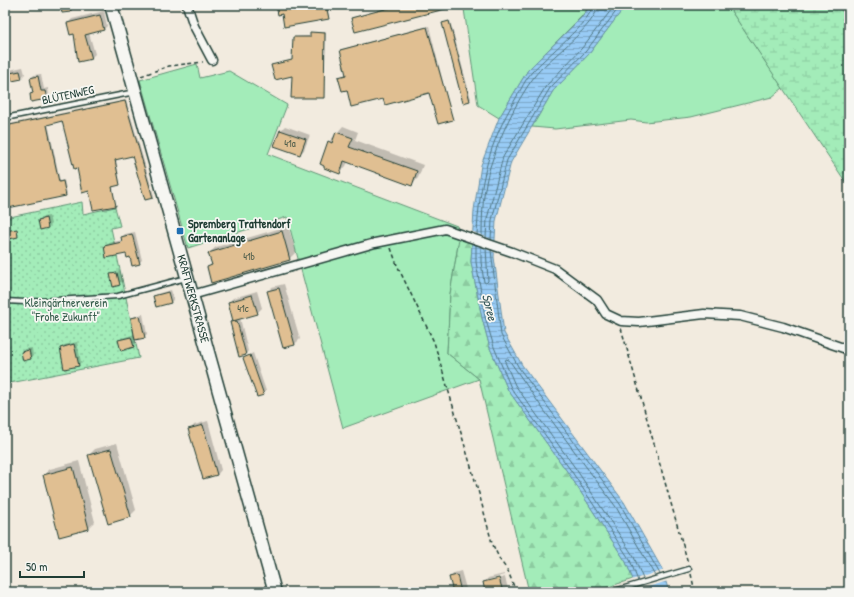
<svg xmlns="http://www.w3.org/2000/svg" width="854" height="597" font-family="'Patrick Hand',sans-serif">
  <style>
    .grass { fill: #a3ecb9; stroke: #619476 }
    .forest { fill: url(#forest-firs); stroke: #619476 }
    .wetland { fill: url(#wetland-marsh); stroke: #619476 }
    .garden { fill: url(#garden-dots); stroke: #619476 }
    .water { fill: url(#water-rules); stroke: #6892a8 }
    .pier { fill: #f2ebdf }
    .shadow { fill: #0003; fill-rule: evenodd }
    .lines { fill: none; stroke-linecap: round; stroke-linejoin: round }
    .shore { stroke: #4f7681; stroke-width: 1 }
    .building { fill: #e0bf92; stroke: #1f3d34 }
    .service-casing { stroke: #1f3d34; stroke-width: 7 }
    .minor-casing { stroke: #1f3d34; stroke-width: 11 }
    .secondary-casing { stroke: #1f3d34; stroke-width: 15 }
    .path { stroke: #1f3d34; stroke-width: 1.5; stroke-dasharray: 4 3; stroke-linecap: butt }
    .service { stroke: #f6f6f2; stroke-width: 4 }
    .minor { stroke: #f6f6f2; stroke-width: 8 }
    .secondary { stroke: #f6f6f2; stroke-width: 12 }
    .poi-dot { fill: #1f6fb2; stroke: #f6f6f2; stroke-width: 1.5 }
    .labels { text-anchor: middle; stroke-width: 3.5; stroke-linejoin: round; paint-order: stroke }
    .number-label { font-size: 10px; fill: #4f5e4c }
    .street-label { font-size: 12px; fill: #1f3d34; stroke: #f6f6f2 }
    .poi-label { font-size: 12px; font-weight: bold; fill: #1f3d34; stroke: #f6f6f2; text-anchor: start }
    .park-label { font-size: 12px; fill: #39604f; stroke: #f6f6f2 }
    .water-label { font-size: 13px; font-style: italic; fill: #37595b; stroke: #f6f6f2 }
  </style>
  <defs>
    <pattern id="forest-firs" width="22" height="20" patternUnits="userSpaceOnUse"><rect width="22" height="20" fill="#a3ecb9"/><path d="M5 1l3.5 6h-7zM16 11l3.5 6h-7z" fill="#8ccba0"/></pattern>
    <pattern id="wetland-marsh" width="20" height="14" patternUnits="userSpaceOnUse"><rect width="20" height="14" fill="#a3ecb9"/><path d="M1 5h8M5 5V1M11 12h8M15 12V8" fill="none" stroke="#8ccba0"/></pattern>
    <pattern id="garden-dots" width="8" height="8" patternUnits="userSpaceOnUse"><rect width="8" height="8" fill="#a3ecb9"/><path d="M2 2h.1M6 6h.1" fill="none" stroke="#8ccba0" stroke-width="1.8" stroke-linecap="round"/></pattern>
    <pattern id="water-rules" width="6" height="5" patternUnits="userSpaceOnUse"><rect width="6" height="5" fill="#98cbf5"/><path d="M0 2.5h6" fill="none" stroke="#7ba6c7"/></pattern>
  </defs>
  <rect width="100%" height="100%" fill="#f2ebdf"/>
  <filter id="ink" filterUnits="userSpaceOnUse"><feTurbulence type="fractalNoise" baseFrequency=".025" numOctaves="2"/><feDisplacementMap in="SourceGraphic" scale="8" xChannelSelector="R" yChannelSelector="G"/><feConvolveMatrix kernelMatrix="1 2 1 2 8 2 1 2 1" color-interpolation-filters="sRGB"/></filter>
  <g filter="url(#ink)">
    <g class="grass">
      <path d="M476 5H590L582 16 528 70 499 118 478 105 464 9Z"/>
      <path d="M626 5H727L783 88 772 97 691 117 646 122 631 120 555 129 532 127 553 91 589 54Z"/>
      <path d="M197 64 200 78 229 71 287 105 268 154 457 226 459 239 450 294 447 353 479 379 343 428 287 217 188 248 140 80Z"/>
    </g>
    <path class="forest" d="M459 239 472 243 471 262 482 318 490 348 508 390 569 474 626 562 633 579 608 587 585 592H529L479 379 447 353 450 294Z"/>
    <path class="wetland" d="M727 5H837L849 20V187Z"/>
    <path class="garden" d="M82 202 83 214 115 207 120 226 111 228 139 358 5 384V218Z"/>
    <path class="water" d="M590 5H626L589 54 553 91 511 162 496 221 494 257 504 333 522 365 624 502 662 569 669 592H638L626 562 569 474 508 390 490 348 482 318 471 262 474 210 481 165 499 118 528 70 584 15Z"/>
    <g class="pier">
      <path d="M471 231 497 241 496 253 470 243Z"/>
      <path d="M665 570 668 581 635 591 631 580Z"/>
    </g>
    <g class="shadow">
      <path d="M61 5H73L74 8 71 11Z"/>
      <path d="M277 5H327L329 17 283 12Z"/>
      <path d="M399 5H446L352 18 353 17Z"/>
      <path d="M104 11 107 26 103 30 89 33 95 54 91 58 68 23 72 19Z"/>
      <path d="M450 21 471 99 464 102 443 23Z"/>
      <path d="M429 26 452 119 430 92 384 97 347 89 339 77 347 74 342 49Z"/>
      <path d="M312 32H326L323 97 293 75 272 65 293 60 294 37 311 36Z"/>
      <path d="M23 67 25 74 21 78 5 81V71Z"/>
      <path d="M41 74 44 89 48 88 49 95 46 98 31 94 34 91 31 78 34 75Z"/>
      <path d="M5 82 9 103 5 107Z"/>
      <path d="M126 100 154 196 153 197 146 199 133 155 116 158 120 183 113 186 115 205 90 190 63 120 48 123 60 181 64 180 67 194 8 207 5 187V125Z"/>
      <path d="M285 126 310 135 304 150 300 154 281 130Z"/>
      <path d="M343 126 358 132 355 140 423 165 418 178 412 184 348 162 346 166 340 173 329 142Z"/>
      <path d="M49 216 51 224 48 227 39 220 42 217Z"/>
      <path d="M288 226 296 252 289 259 208 267 212 263 209 253 216 247Z"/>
      <path d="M135 232 142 260 139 263 126 253 105 246 108 243 123 240 122 237 125 234Z"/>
      <path d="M120 270 123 281 114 285 112 275Z"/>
      <path d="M284 284 300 339 295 344 284 347 268 292 272 287Z"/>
      <path d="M171 290 174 299 171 302 157 306 154 297 157 294Z"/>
      <path d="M257 291 262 308 257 313 240 318 248 351 246 354 231 323 234 320 229 302 233 298Z"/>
      <path d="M143 314 147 334 144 337 135 339 136 343 133 346 119 341 122 338 135 334 132 319 135 316Z"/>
      <path d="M77 342 81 362 79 365 61 348 64 345Z"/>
      <path d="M32 348 33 356 31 358 22 352 24 349Z"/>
      <path d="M253 353 266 391 263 394 244 358Z"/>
      <path d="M208 421 221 470 217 475 190 430 194 425Z"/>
      <path d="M117 443 136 510 130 516 89 455 95 449Z"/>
      <path d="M79 461 95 522 89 528 44 475 50 469Z"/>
      <path d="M461 571 467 592H454L450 578 454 573Z"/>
      <path d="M504 574 509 592H487L484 583 488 578ZM504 575 505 577 488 582V580Z"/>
    </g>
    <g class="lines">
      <g class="shore">
        <path d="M477 235C479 183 489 143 516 98 521 90 525 79 532 72 544 58 592 21 593 5"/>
        <path d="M482 236C482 214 483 189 490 167 500 136 515 103 534 77 547 59 597 26 598 5"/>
        <path d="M486 238 487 219 503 157 546 86 582 48 615 5"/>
        <path d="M491 240 492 220 507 160 550 88 586 51 621 5"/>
        <path d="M476 245V262L485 317 494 347 511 388 572 472 630 560 638 581"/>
        <path d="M481 247V262L484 282 486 283 488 281 486 248"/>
        <path d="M491 250 501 335 519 368 620 504 660 574"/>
        <path d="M643 579 634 557 576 469 515 385 505 362 506 359 509 360 543 409 616 507 655 576"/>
      </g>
    </g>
    <g class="building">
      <path d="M60 5H70L71 12 62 13Z"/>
      <path d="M276 5H326L329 19 284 27 282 14 278 15Z"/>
      <path d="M400 5H452L453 7 355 32 351 18Z"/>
      <path d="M100 15 104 30 85 35 92 59 78 62 74 34 70 35 67 23Z"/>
      <path d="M449 21 470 101 463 103 442 23Z"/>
      <path d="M427 27 453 120 438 124 429 93 385 105 383 99 351 107 347 90 342 91 338 77 346 75 340 50Z"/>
      <path d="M310 32 325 33 324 98H291L292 76 275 80 271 65 292 60 293 37H310Z"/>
      <path d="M20 71 22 79 12 81 10 73Z"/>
      <path d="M38 76 41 91H45L47 99 31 102 30 94 33 93 30 78Z"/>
      <path d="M125 101 153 198 145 200 132 156 115 160 120 185 112 187 116 206 93 210 89 191 82 193 77 168 74 169 62 121 47 125 59 182 63 181 66 196 8 208 5 196V126Z"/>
      <path d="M280 130 306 139 300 155 274 146Z"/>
      <path d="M336 132 353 138 349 147 417 171 412 186 344 161 340 174 324 168V166L320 164 328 141 332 143Z"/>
      <path d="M46 218 48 228 40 230 38 220Z"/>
      <path d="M17 229 18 237 5 240V231Z"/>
      <path d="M282 231 290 260 211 283 207 267 212 265 208 253Z"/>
      <path d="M132 234 140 264 132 266 130 257 127 258 126 254 106 258 104 246 122 242 121 237Z"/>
      <path d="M117 273 120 285 113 287 110 274Z"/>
      <path d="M279 288 295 345 283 348 267 291Z"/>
      <path d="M168 292 171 303 156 307 153 296Z"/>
      <path d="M252 295 258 314 233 321 228 302Z"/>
      <path d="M140 316 145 338 135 340 131 318Z"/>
      <path d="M237 321 246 355 239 357 230 322Z"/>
      <path d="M131 337 134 347 121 351 118 340Z"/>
      <path d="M74 344 79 366 64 369 60 348Z"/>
      <path d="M29 350 31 359 23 361 21 352Z"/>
      <path d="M250 355 264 395 257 397 243 358Z"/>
      <path d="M203 425 217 475 203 479 188 429Z"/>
      <path d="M111 449 131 517 108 524 88 455Z"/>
      <path d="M73 467 89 529 59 537 43 475Z"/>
      <path d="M457 575 461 592H453L449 577Z"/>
      <path d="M499 578 503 592H485L483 582Z"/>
    </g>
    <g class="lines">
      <g class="service-casing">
        <g id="service">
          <path d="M5 118 135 92"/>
          <path d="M5 301 25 302 118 296 186 278"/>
          <path d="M611 592 689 569"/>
        </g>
      </g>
      <g class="minor-casing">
        <g id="minor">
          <path d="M187 5 194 26 212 60"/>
          <path d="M192 295 375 243 445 229 512 252 555 269 597 300 606 314 621 321 639 322 704 314 740 316 783 327 849 350"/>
        </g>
      </g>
      <g class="secondary-casing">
        <g id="secondary">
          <path id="s1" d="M111 5 275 592"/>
        </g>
      </g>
      <g class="path">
        <path d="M141 76 169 66 203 62"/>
        <path d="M391 248 397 265 434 342 480 497 492 543 500 560 508 571 516 592"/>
        <path d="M621 328 688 563"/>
        <path d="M691 574 695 592"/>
      </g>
      <use href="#service" class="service"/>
      <use href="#minor" class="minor"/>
      <use href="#secondary" class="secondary"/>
    </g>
  </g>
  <rect class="poi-dot" x="176" y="227" width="8" height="8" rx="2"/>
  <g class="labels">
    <g class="number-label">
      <text x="290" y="147">41a</text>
      <text x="249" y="260">41b</text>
      <text x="243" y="312">41c</text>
    </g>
    <g class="street-label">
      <text transform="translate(68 95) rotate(-12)" y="4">BLÜTENWEG</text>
      <text dy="4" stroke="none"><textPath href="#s1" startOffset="305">KRAFTWERKSTRASSE</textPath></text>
    </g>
    <g class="poi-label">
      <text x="188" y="228">Spremberg Trattendorf<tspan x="188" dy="14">Gartenanlage</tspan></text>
    </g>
    <g class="park-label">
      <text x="66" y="307">Kleingärtnerverein<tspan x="66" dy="14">"Frohe Zukunft"</tspan></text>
    </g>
    <g class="water-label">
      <text transform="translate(490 307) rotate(76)" y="5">Spree</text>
    </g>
  </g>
  <rect width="854" height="597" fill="none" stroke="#f6f6f2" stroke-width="20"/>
  <rect x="10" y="10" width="834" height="577" fill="none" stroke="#1f3d34" stroke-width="1.5" filter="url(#ink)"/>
  <path d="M20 571v6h64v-6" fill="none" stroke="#1f3d34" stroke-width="2"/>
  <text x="26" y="571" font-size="12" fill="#1f3d34" stroke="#f6f6f2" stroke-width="3" paint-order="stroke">50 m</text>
</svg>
